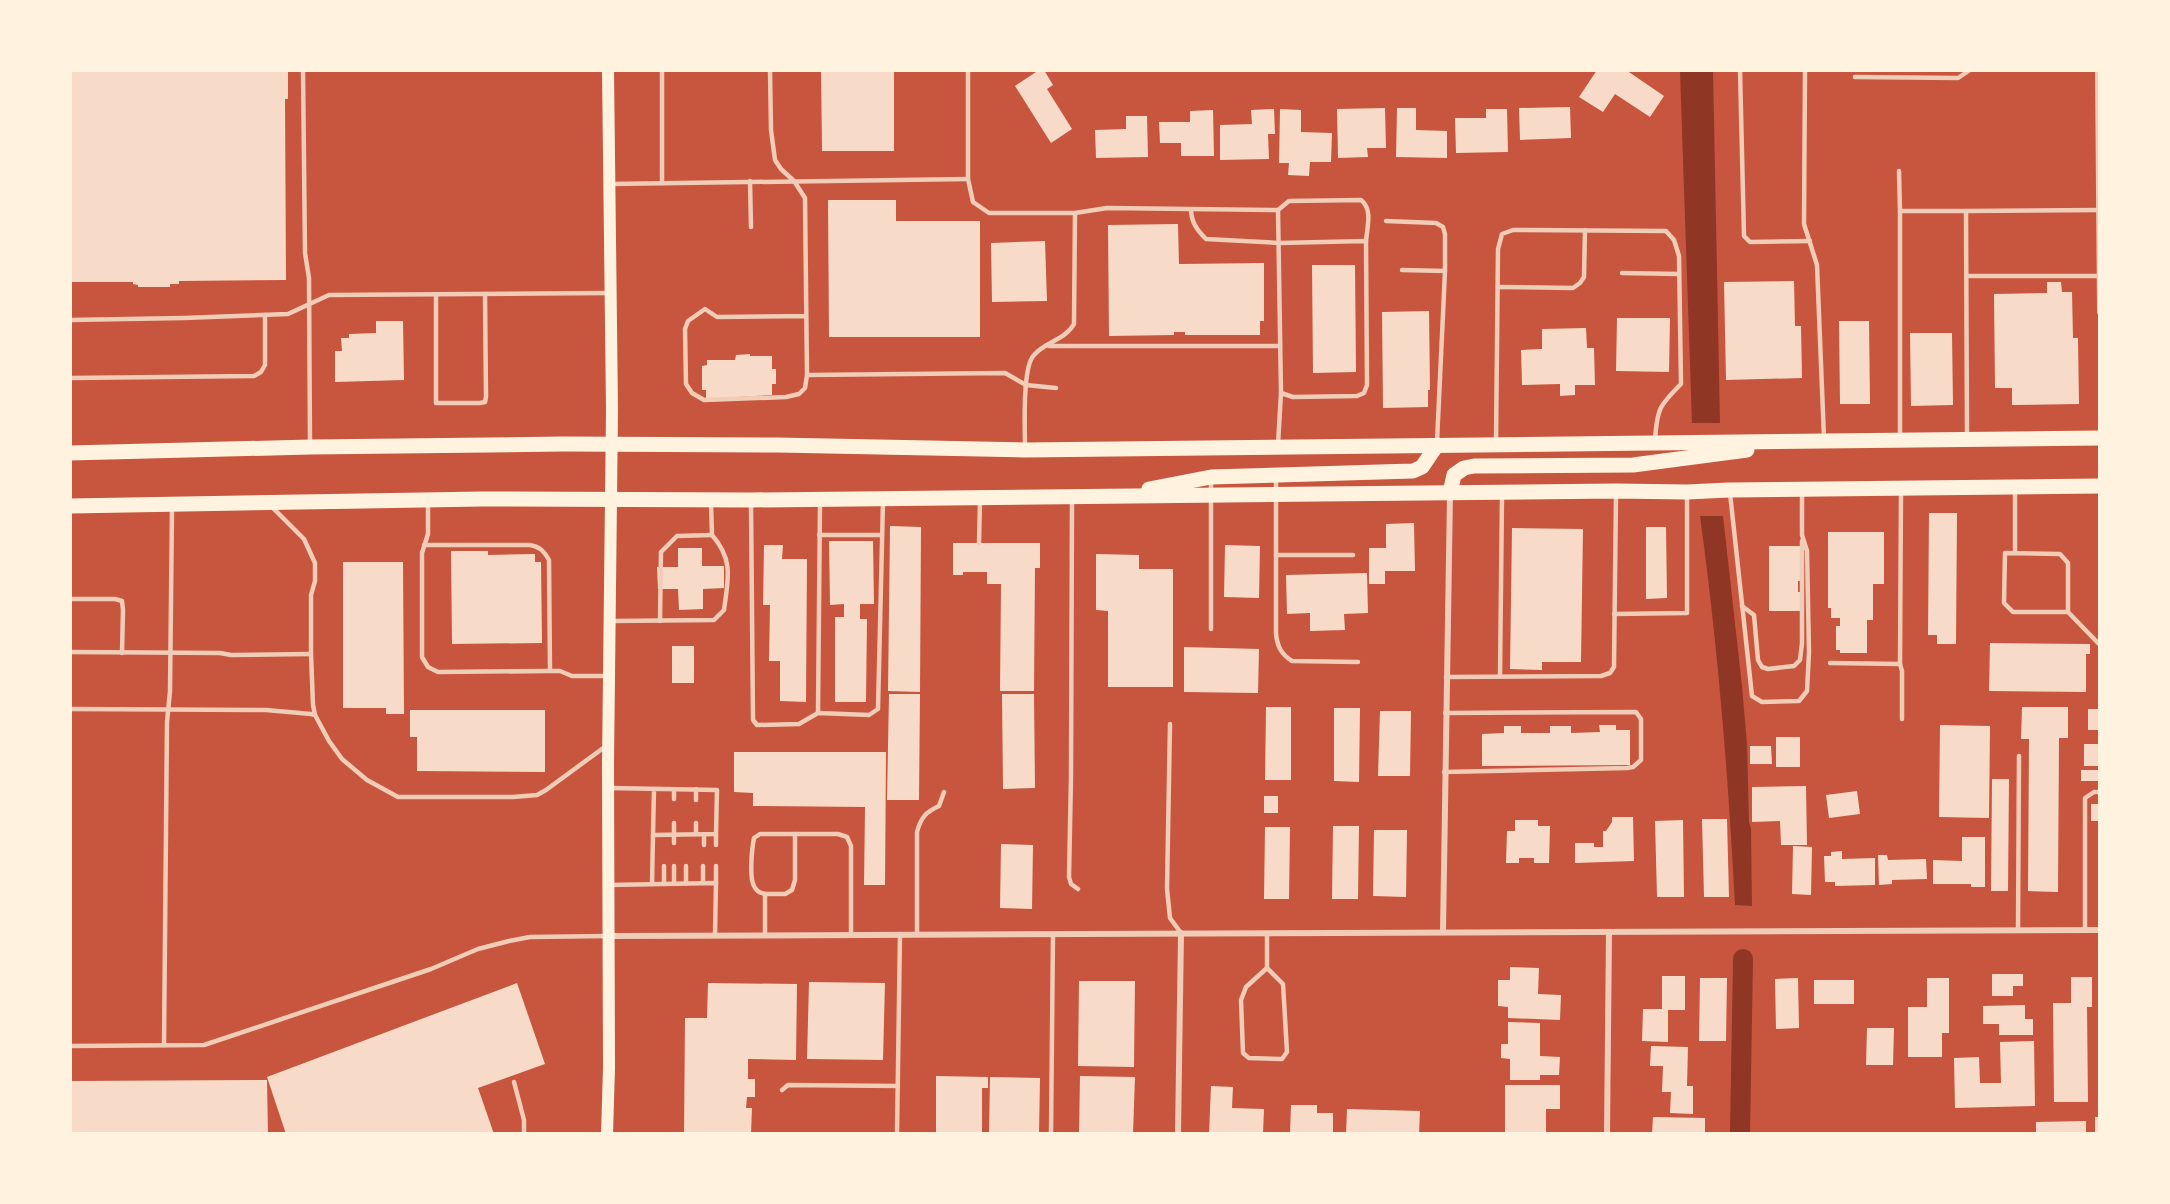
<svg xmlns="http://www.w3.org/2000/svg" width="2170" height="1204" font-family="Poppins,sans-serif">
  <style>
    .water { fill: #8f3625 }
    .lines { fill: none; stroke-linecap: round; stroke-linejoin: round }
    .canal { stroke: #8f3625; stroke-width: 20 }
    .building { fill: #f7dbc8 }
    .service { stroke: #f1ccb7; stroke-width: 4.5 }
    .minor { stroke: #f1ccb7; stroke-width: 6 }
    .secondary { stroke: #fff3e0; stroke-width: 12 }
    .primary { stroke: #fff3e0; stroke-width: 15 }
  </style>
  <rect width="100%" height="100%" fill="#c8553d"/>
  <g class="water">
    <path d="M1680 71H1713L1720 423H1692Z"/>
    <path d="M1700 516H1723L1742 686 1747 745 1749 822 1751 828 1752 906 1735 905C1728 773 1718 647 1700 516Z"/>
  </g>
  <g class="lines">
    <path class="canal" d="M1740 1134 1743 959"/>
  </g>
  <g class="building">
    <path d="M70 70H288V99H285L286 280 179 281V284H170V287H138V285L133 284V282H70Z"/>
    <path d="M821 70H894V151H822Z"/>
    <path d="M1039 70H1044L1053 85 1047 89 1072 129 1051 143 1015 86Z"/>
    <path d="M1597 70H1626L1664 96 1650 117 1615 94 1603 112 1579 97Z"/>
    <path d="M1570 107 1571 138 1520 140 1519 108Z"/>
    <path d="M1385 108 1386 148H1367L1368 157 1338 158 1337 109Z"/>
    <path d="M1397 108H1416V130L1447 131V158L1396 157Z"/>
    <path d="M1274 109 1275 134H1268L1269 159 1220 160V125L1252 124 1251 110Z"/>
    <path d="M1280 109 1301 110V132L1332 133 1331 162H1310L1309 176 1288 175 1289 163H1279Z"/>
    <path d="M1486 109H1507L1508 152 1456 153 1455 118H1486Z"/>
    <path d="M1213 110 1214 156H1181V143H1160L1159 122H1190V111Z"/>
    <path d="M1126 116H1147L1148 157 1096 158 1095 130 1126 129Z"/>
    <path d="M828 200H896V221H980V337H829Z"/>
    <path d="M1178 224 1179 264 1264 263V321H1260V335H1185V332H1174V335L1109 336 1108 225Z"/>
    <path d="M1045 241 1047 301 992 302 991 243Z"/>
    <path d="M1312 265H1355L1356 372 1313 373Z"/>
    <path d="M1794 281 1795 326H1801L1802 378 1726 380 1724 282Z"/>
    <path d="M2047 282H2061L2062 292H2072L2073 338H2078L2079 404 2012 405V388H1995L1994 294 2047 293Z"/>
    <path d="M1429 311 1430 390H1428V407L1383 408 1382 312Z"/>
    <path d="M1617 318H1670L1669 372 1616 371Z"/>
    <path d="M376 321H403L404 380 335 382V351H342L341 338H349V334L376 333Z"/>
    <path d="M1839 321H1869L1870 404H1840Z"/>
    <path d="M1586 328 1587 348H1594L1595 385H1575V395L1560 396V384L1522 385 1521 350 1542 349V329Z"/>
    <path d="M1910 333H1952L1953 405 1911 406Z"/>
    <path d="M750 354V356H772V369H776V384H772V395L706 399V390H702V366L707 365V360H735L736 355Z"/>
    <path d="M1929 513H1957L1956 644H1937V635H1928Z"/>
    <path d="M1414 523 1415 571H1385V584H1369V548H1386V524Z"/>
    <path d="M890 526 921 527 920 692 888 691Z"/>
    <path d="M1646 527H1666L1667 598 1646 599Z"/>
    <path d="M1512 528 1583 529 1581 662H1542V670L1510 669Z"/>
    <path d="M1828 532H1884V584H1873V620H1867V653H1840V650H1836V626H1840V618H1831V608H1828Z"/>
    <path d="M829 541H873L874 604H860V619H867L866 702H835V617H844V604L830 605Z"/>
    <path d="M953 543H1040V568H1035L1034 691H1000L1001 584H987V572H963V575H953Z"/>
    <path d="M764 545H783L782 559H807L806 702 780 701V661H769L770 605H763Z"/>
    <path d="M1225 545 1260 546 1259 598 1224 597Z"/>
    <path d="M1769 546H1801V581H1798V592H1801V611H1769Z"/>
    <path d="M678 548H702V566H724V588L703 589V609L679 610 678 589H658L657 567H678Z"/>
    <path d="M451 551H488V555L535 554V562H541L542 643 452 644Z"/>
    <path d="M1096 554 1139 555V569H1173V687H1108V611L1096 610Z"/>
    <path d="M343 562H403L404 714H386V708H343Z"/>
    <path d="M1367 573 1368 613 1344 614 1345 630 1310 631V613L1287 614 1286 575Z"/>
    <path d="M1990 643 2090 644V654H2086V692L1989 691Z"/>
    <rect x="672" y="646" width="22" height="37"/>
    <path d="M1184 647 1259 649 1258 693 1184 692Z"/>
    <path d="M889 694H920L919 800H887Z"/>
    <path d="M1002 694H1034L1035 788 1003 789Z"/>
    <path d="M1266 707H1291V780H1265Z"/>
    <path d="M2022 707H2068V738H2059L2058 892 2028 891 2029 739H2021Z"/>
    <path d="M1334 708H1360L1359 782 1334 781Z"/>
    <rect x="2088" y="709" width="12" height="21"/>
    <path d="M410 710H545V772L417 771V737H410Z"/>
    <path d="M1380 711H1411L1410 776H1378Z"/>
    <path d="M1599 725H1616V730H1630V765L1482 766V734L1504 733V726H1521V733H1550V726H1571V733L1600 732Z"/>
    <path d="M1940 725 1990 726 1989 818 1939 817Z"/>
    <rect x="1776" y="737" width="24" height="30"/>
    <rect x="2084" y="744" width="16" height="22"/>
    <path d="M1750 746H1771L1772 764H1750Z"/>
    <path d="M734 752H886L885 885H864L865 807 753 806V793L734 792Z"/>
    <rect x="2081" y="770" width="19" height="11"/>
    <path d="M1992 779H2009L2008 891H1991Z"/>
    <path d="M1806 786 1807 845H1781L1780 821 1752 822V787Z"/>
    <path d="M1857 791 1860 814 1829 818 1826 795Z"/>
    <rect x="1264" y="796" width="14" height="17"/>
    <rect x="2091" y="804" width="9" height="17"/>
    <path d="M1612 817H1633L1634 861 1575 863V843H1594V847H1603V831H1606L1612 822Z"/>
    <path d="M1702 819H1727L1729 897H1704Z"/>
    <path d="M1515 820H1538V826H1550L1549 863H1534V858H1519V863H1506L1507 831H1515Z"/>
    <path d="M1683 820 1684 897H1657L1655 821Z"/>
    <path d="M1333 826H1359L1358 899H1332Z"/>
    <path d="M1265 827H1290L1289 899H1264Z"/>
    <path d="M1374 830H1407L1406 897 1373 896Z"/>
    <path d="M1962 837H1985V887H1971V884H1933V860L1962 861Z"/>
    <path d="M1001 844 1033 845 1032 909 1000 908Z"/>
    <path d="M1793 846 1812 847 1811 895 1792 894Z"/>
    <path d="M1842 851V859L1875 858V885L1835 886V882H1825L1824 856H1831V852Z"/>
    <path d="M1878 855H1887L1888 860 1926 859 1927 879 1892 880V884L1879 885Z"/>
    <path d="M1510 967 1539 968 1538 994 1561 995 1560 1020 1508 1018V1007L1498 1006V980H1510Z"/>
    <path d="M1992 974H2023V986H2013V996H1992Z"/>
    <path d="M1662 976H1685V1010H1668V1042L1642 1041 1643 1009H1662Z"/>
    <path d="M2071 977H2092V1007H2087L2088 1102H2054L2053 1003H2071Z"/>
    <path d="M1700 978H1727L1726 1041H1699Z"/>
    <path d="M1798 978 1799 1028 1776 1029 1775 979Z"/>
    <path d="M1927 978H1949V1033H1942V1057H1908V1007H1927Z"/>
    <rect x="1814" y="980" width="40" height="24"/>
    <path d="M1079 981H1135L1134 1067 1078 1066Z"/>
    <path d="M809 982 885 983 883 1060 807 1059Z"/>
    <path d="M517 983 545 1064 478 1088 494 1134H286L267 1077Z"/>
    <path d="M708 983 797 984 796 1060 748 1059V1079H755V1097H747L746 1108H752L751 1134H684L685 1018H707Z"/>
    <path d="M2025 1005V1019H2033V1035H1999V1024H1983V1006Z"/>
    <path d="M1508 1022 1540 1023V1056L1560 1057 1559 1075H1540V1080H1510V1059L1501 1058V1044H1508Z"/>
    <path d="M1867 1028H1894L1893 1065H1866Z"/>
    <path d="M2034 1041 2035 1106 1955 1108 1954 1058 1979 1057 1980 1083H2001L2000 1042Z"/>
    <path d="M1651 1046 1688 1047 1687 1086H1693V1114L1670 1113 1671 1092H1662L1663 1066H1650Z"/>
    <path d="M936 1076 988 1077V1088H982V1134H936Z"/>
    <path d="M1080 1076 1135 1077 1133 1134H1079Z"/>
    <path d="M990 1077 1040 1078 1039 1134H989Z"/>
    <path d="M267 1080 268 1134H70V1081Z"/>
    <path d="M1505 1085H1560V1109H1546V1134H1505Z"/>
    <path d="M1211 1086 1233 1087 1232 1108 1264 1109 1263 1134H1209Z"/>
    <path d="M1291 1105H1317V1113H1333V1134H1290Z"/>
    <path d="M1347 1109 1420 1111 1419 1134H1346Z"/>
    <path d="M1653 1117 1705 1118V1134H1652Z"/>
    <rect x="2095" y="1117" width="5" height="17"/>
    <path d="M2086 1121V1134H2036V1122Z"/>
  </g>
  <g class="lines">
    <g class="service">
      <path d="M303 70 305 253 309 278 310 444"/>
      <path d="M662 70V183"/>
      <path d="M770 70 771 130 775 160 781 169 794 181 805 198 807 375 805 388 799 394 786 397 704 400 692 393 686 384 685 329 688 321 705 309 717 317 806 316"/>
      <path d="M968 70V179L973 202 989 213H1075L1107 208 1278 210 1281 393 1278 444"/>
      <path d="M1740 70 1744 236 1750 242 1810 241"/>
      <path d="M1805 70 1804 224 1817 265 1824 438"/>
      <path d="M1855 77 1958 78 1970 70"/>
      <path d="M1899 171 1900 211"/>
      <path d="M750 181 751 227"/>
      <path d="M610 184 968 179"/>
      <path d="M1278 210 1289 201 1361 200C1373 209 1367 228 1366 241"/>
      <path d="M1191 211C1192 223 1197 230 1206 239L1279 243 1366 241 1367 385 1364 393 1357 396 1293 397 1281 393"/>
      <path d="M1386 221 1436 223 1443 227 1445 234V271L1437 442"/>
      <path d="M1402 270 1445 271"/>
      <path d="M1622 273 1679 274"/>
      <path d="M1967 276H2100"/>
      <path d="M1498 287 1573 288 1580 283 1584 277 1585 230"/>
      <path d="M436 295V403H480L485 402 486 397 485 294"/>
      <path d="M70 320 184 318 288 314 329 295 608 293"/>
      <path d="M1049 346H1280"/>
      <path d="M807 375 1005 373 1026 385 1056 388"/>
      <path d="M70 378 254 376 261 372 265 365V315"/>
      <path d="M1900 436V211H1966"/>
      <path d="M1967 436 1966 211 2099 210"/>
      <path d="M1496 442 1498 249 1502 234 1513 230 1666 231 1674 240 1679 256 1681 384C1659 406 1657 409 1655 440"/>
      <path d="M1025 447C1025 429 1022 367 1034 355 1045 342 1065 340 1074 324L1075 213"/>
      <path d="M1276 478V633C1277 646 1281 654 1292 661L1358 662"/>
      <path d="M2015 490V553"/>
      <path d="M1730 493 1752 696 1762 702 1799 701 1807 691 1809 652 1807 551 1802 535V491"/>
      <path d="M1072 499 1071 777 1069 877 1071 884 1078 889"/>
      <path d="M428 502V534L422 553V657L428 667 438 672 550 671H560L572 676H608"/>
      <path d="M751 503 753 720 757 725 799 724 818 713 869 715 878 709 883 501"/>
      <path d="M271 506 304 539 315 563V581L311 595V654L313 705 315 715"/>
      <path d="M819 535H882"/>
      <path d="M979 543 980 501"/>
      <path d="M424 545H530C540 547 544 551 549 560L550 671"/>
      <path d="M1276 555H1353"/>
      <path d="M70 599H115L122 601 123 610 122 653"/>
      <path d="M1742 606 1754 615 1758 660 1762 667 1768 669 1794 666 1800 660 1802 643V541"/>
      <path d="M2068 612H2013L2004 603 2005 553 2060 554 2068 563V612L2100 645"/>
      <path d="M1614 614 1687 613V495"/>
      <path d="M612 621 714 620 724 610C728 579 734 560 712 535L711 503"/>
      <path d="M660 621 661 552 677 536 712 535"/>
      <path d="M1211 629V479"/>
      <path d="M70 652 220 653 231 655 311 654"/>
      <path d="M1830 663 1900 664 1901 491"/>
      <path d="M1900 664 1902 671V719"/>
      <path d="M1500 676 1502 495"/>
      <path d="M1446 677 1601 676 1610 673 1614 667 1616 494"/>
      <path d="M70 709 266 710 311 714 315 715 329 741 342 759 367 780 398 797H513L537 795 546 790 606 746"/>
      <path d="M818 713 820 502"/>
      <path d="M1170 724 1167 889 1170 918 1181 933"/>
      <path d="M1444 772 1627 768 1633 767 1641 760V719L1636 712 1445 713"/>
      <path d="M610 788 717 790 716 834 653 835 654 789"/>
      <path d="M674 789V799"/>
      <path d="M696 789V800"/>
      <path d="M674 823V843"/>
      <path d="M696 823V834"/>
      <path d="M704 834V845"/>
      <path d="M716 834V845"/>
      <path d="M674 866V884"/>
      <path d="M686 866V883"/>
      <path d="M703 883V866"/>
      <path d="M716 883V866"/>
      <path d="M652 884 653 835"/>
      <path d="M664 884V866"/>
      <path d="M609 885 716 883 715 935"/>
      <path d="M765 894H785L792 890 795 880V834"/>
      <path d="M2018 930 2019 756"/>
      <path d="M2085 930V798L2094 792H2100"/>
      <path d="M917 934V832C921 817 926 812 939 806L944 792"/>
      <path d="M765 935V894C760 893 756 891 754 886 749 877 752 848 754 838L760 834H838L847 837 851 846V934"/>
      <path d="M1267 968 1283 984 1287 1052 1282 1059 1249 1058 1243 1053 1241 1000 1246 987 1267 968V933"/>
      <path d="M164 1045 167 722 170 691 172 508"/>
      <path d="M70 1046 204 1045 431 969 478 949 509 941 530 937 608 936"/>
      <path d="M514 1082 524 1120V1134"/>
      <path d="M782 1090 788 1085 898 1086"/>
      <path d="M897 1134 900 934"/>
      <path d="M1051 1134 1053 934"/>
    </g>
    <g class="minor">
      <path d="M2098 70 2100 312"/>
      <path d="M1443 932 1450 495"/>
      <path d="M609 936 2100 930"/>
      <path d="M1178 1134 1181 933"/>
      <path d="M1607 1134 1609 932"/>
    </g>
    <path class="secondary" d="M607 1134 609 1068 608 765 612 410 608 70"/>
    <g class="primary">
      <path d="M70 453 310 447 563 444 777 445 1025 450 2100 438"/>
      <path d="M1149 489 1211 477 1413 471 1422 467 1437 445"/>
      <path d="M1450 493 1454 475 1464 468 1474 466 1633 465 1747 450"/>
      <path d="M70 506 482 499 751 500 1616 491 1687 492 1729 490 2100 486"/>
    </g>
  </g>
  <rect width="2170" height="1204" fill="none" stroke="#fff3e0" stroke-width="144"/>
</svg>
